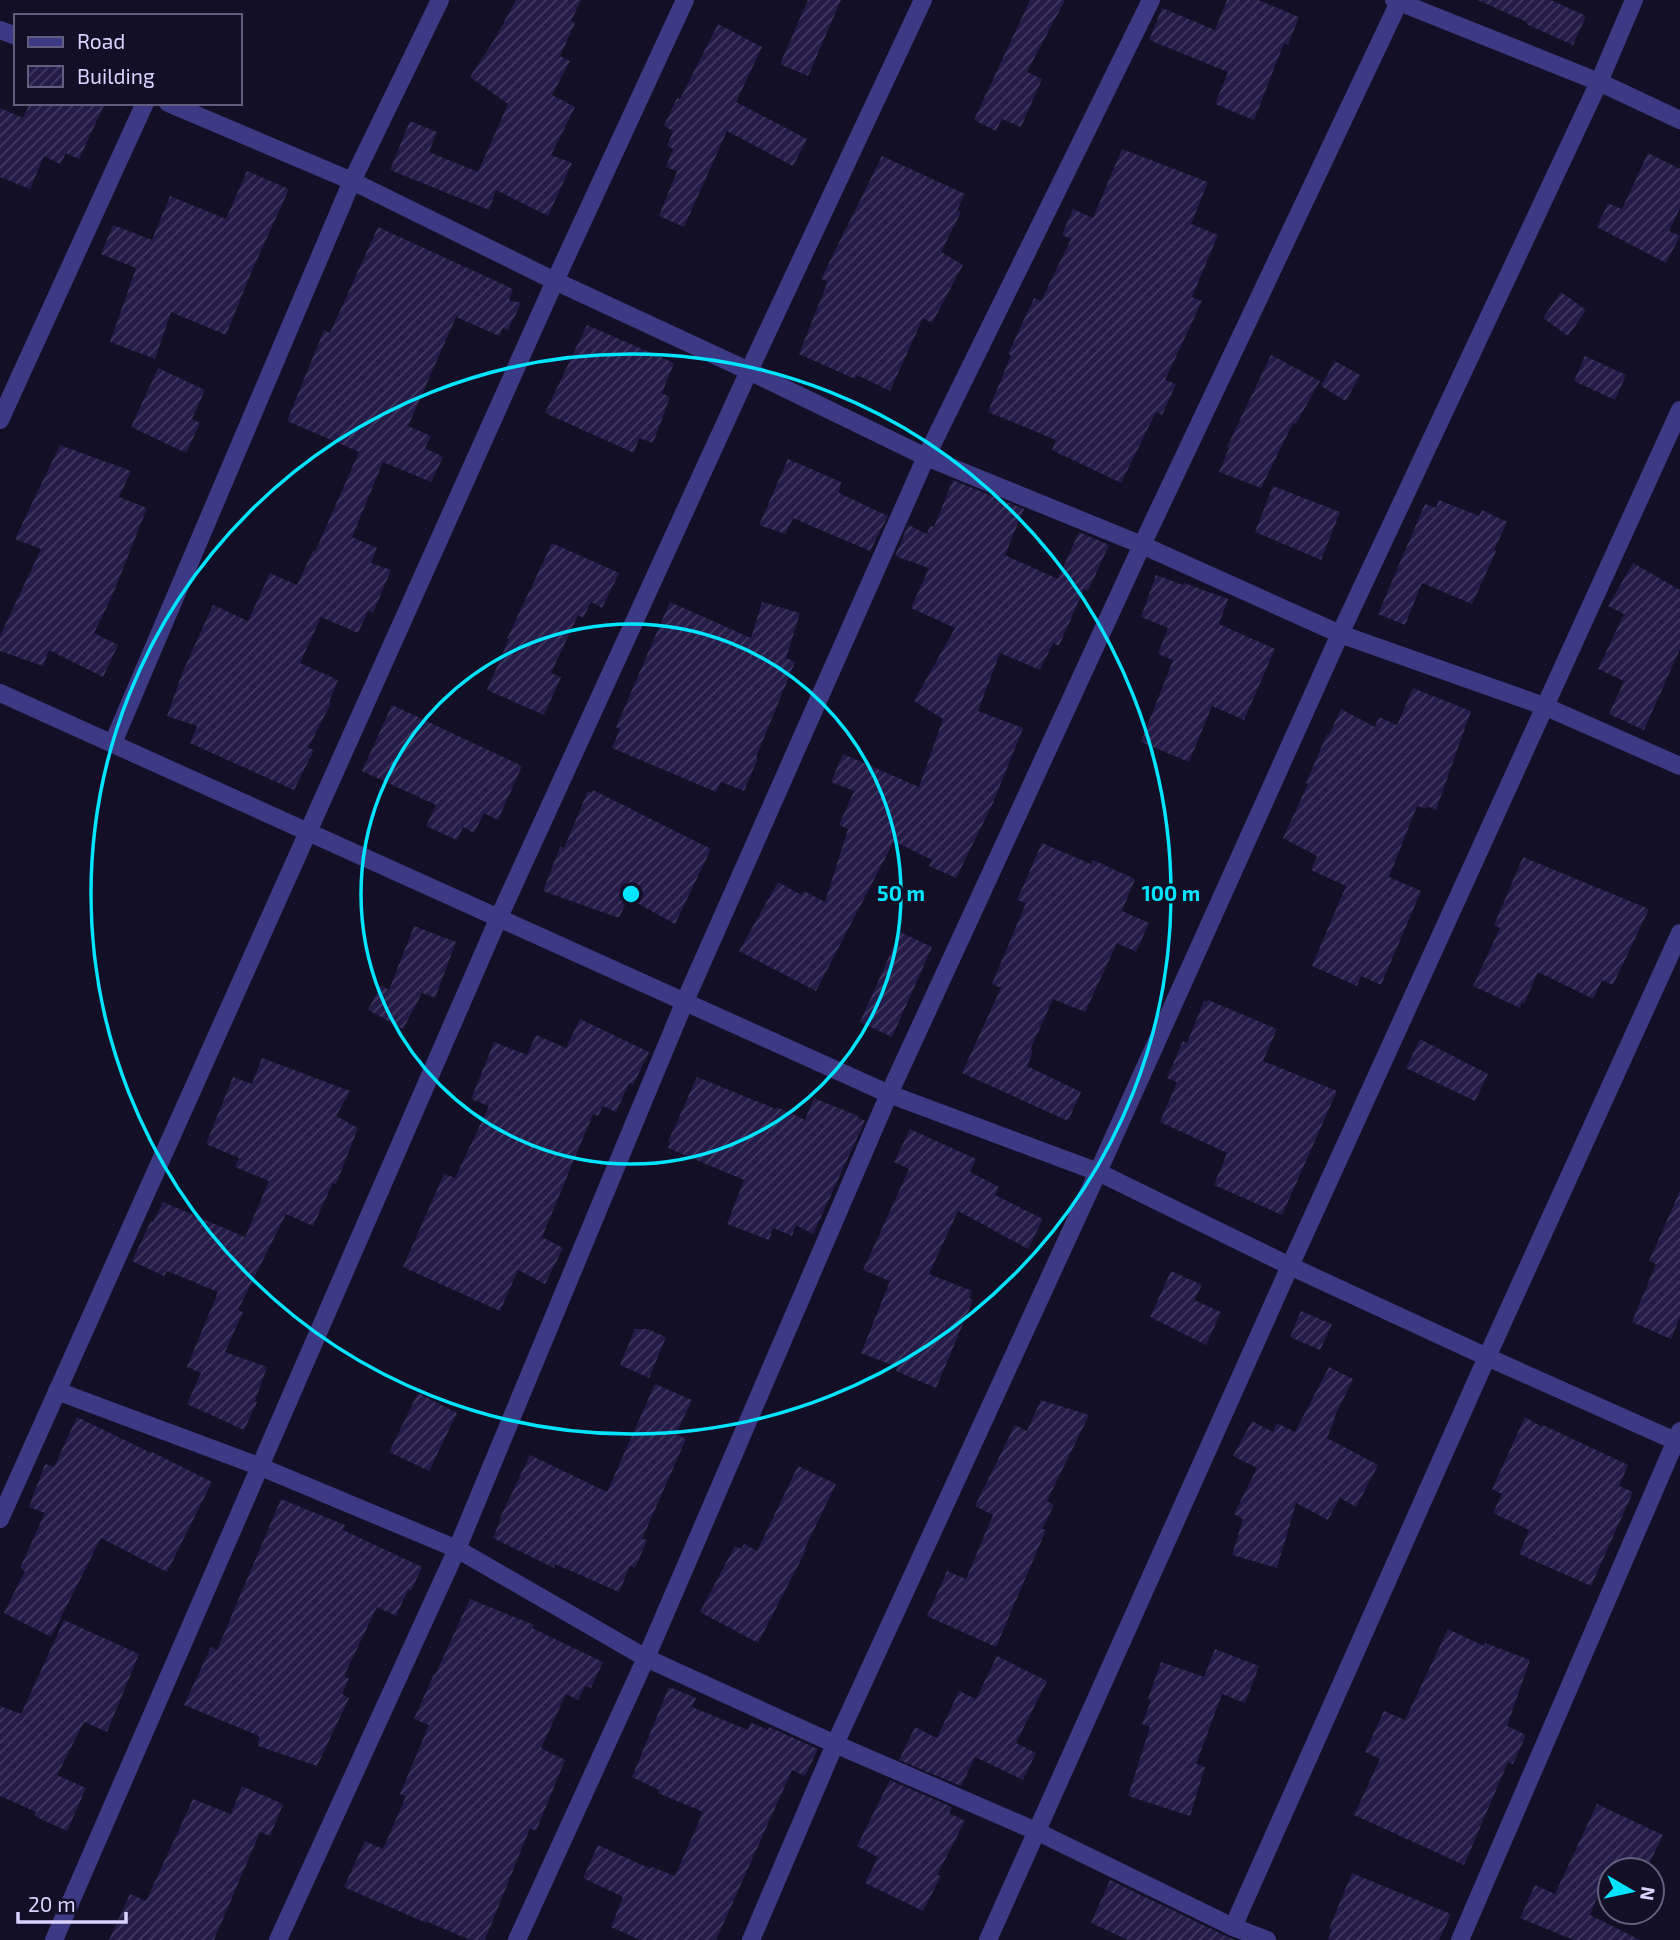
<svg xmlns="http://www.w3.org/2000/svg" width="1680" height="1940" font-family="'Exo 2',sans-serif">
  <style>
    .building { fill: url(#building-hatch) }
    .lines { fill: none; stroke-linecap: round; stroke-linejoin: round }
    .street { stroke: #3d3a85; stroke-width: 18 }
    .ring { fill: none; stroke: #00e5ff; stroke-width: 3.5 }
    .centre { fill: #00e5ff; stroke: #130f26; stroke-width: 3.5 }
    .ring-label { font-size: 21px; text-anchor: middle; font-weight: bold; fill: #00e5ff; stroke: #130f26; stroke-width: 5; stroke-linejoin: round; paint-order: stroke }
  </style>
  <defs>
    <pattern id="building-hatch" width="6" height="6" patternUnits="userSpaceOnUse" patternTransform="scale(1.75)"><rect width="6" height="6" fill="#241b47"/><path d="M-1 1l2-2M0 6l6-6M5 7l2-2" fill="none" stroke="#433b63"/></pattern>
  </defs>
  <rect width="100%" height="100%" fill="#130f26"/>
  <g class="building">
    <path d="M516 0H581L571 21 575 23 560 56 570 61 552 95 575 107 551 155 572 163 548 216 496 190 489 210 390 170 410 121 437 132 429 152 478 172 508 104 470 77 496 37Z"/>
    <path d="M808 0H841L808 76 780 64Z"/>
    <path d="M1030 0H1065L1027 72 1042 79 1021 127 1002 119 996 131 974 120Z"/>
    <path d="M1227 0H1258L1299 17 1288 45 1284 43 1254 120 1215 104 1228 72 1149 40 1162 8 1215 30Z"/>
    <path d="M1478 0H1551L1586 16 1573 45 1526 24 1527 22Z"/>
    <path d="M718 24 762 47 736 102 807 139 793 166 727 131 684 227 659 216 677 171 666 167 673 149 667 146 673 131 664 126 677 98 680 99Z"/>
    <path d="M30 103H105L79 159 66 153 60 164 44 156 30 189 0 177V108L23 118Z"/>
    <path d="M1122 149 1208 182 1191 224 1218 235 1192 297 1202 301 1165 380 1176 384 1162 415 1156 412 1121 483 1052 450 1056 440 988 412 1011 355 1008 354 1034 298 1041 301 1071 239 1062 235 1073 209 1093 218Z"/>
    <path d="M1648 153 1680 169V208L1669 231 1680 236 1666 263 1597 227 1608 203 1622 209Z"/>
    <path d="M882 156 965 194 957 210 961 212 941 252 963 265 932 323 923 318 890 391 857 375 855 379 799 354 828 281 821 279Z"/>
    <path d="M247 171 289 189 251 273 226 335 171 312 155 359 110 342 136 268 101 254 113 225 152 240 170 196 226 219Z"/>
    <path d="M378 227 513 289 509 300 521 303 508 330 503 328 499 336 456 317 408 426 431 436 425 448 443 457 431 482 383 462 352 537 377 548 371 563 391 570 373 613 368 611 358 633 321 617 300 663 338 680 329 702 331 703 308 748 314 750 294 790 190 743 197 726 167 716 183 671 213 605 248 621 270 573 297 585 313 551 315 552 359 452 287 421 324 330 330 333Z"/>
    <path d="M1561 292 1586 310 1568 336 1543 318Z"/>
    <path d="M587 325 674 363 662 393 670 397 653 443 639 438 634 453 545 413Z"/>
    <path d="M1271 355 1320 381 1296 424 1293 423 1261 488 1219 472 1229 448 1227 447Z"/>
    <path d="M1585 356 1626 375 1615 400 1574 381Z"/>
    <path d="M1335 361 1360 375 1346 401 1321 386Z"/>
    <path d="M158 368 205 390 192 419 200 423 186 453 131 427Z"/>
    <path d="M60 445 131 471 119 497 147 508 113 594 94 633 118 645 103 677 49 650 43 666 0 651V636L41 549 15 539Z"/>
    <path d="M788 459 841 482 839 493 888 516 870 551 793 518 785 534 759 525Z"/>
    <path d="M953 480 1024 509 1005 555 1058 579 1079 532 1109 545 1088 591 1084 589 1059 646 1053 643 1040 670 1000 653 978 711 1023 728 993 803 956 878 929 866 932 860 894 841 816 991 739 951 778 882 801 895 804 891 825 902 848 829 839 825 854 791 831 782 843 754 919 787 943 719 914 701 955 628 911 608 929 568 895 556 908 525 927 534 930 526 934 527Z"/>
    <path d="M1273 486 1340 512 1321 560 1255 532Z"/>
    <path d="M1439 500 1479 516 1482 510 1507 522 1494 550 1496 551 1472 604 1422 583 1405 625 1378 614 1425 504 1436 508Z"/>
    <path d="M552 543 619 573 602 608 591 602 583 618 578 615 551 673 561 677 544 715 487 690 509 639H507Z"/>
    <path d="M1633 563 1680 590V649L1644 730 1609 714 1624 681 1598 669 1624 614 1608 606Z"/>
    <path d="M1156 575 1183 585 1184 583 1228 599 1219 624 1275 649 1244 720 1212 706 1189 762 1141 742 1173 660 1158 654 1168 628 1141 617Z"/>
    <path d="M670 602 751 638 762 602 800 613 786 658 795 662 756 757 758 758 744 791 721 782 716 792 612 748 620 729 616 727Z"/>
    <path d="M1413 688 1471 711 1436 810 1427 806 1426 809 1417 806 1389 877 1421 891 1381 985 1361 976 1357 986 1312 966 1346 886 1311 870 1317 856 1283 838 1308 784 1306 783 1327 734 1329 735 1341 709 1375 727 1379 717 1397 725Z"/>
    <path d="M392 705 522 766 498 820 484 813 474 833 463 827 457 840 426 826 436 805 362 771Z"/>
    <path d="M593 790 711 849 675 924 628 898 619 918 543 891 560 847 564 848 588 791 592 793Z"/>
    <path d="M1042 843 1091 864 1093 860 1135 879 1122 911 1149 923 1136 952 1117 943 1085 1012 1053 999 1030 1050 1033 1051 1027 1066 1081 1092 1068 1121 962 1073 1001 988 992 984 1026 903 1017 900Z"/>
    <path d="M1523 857 1649 909 1613 985 1602 980 1593 999 1538 972 1524 1004 1522 1003 1520 1008 1473 986 1500 928 1494 925Z"/>
    <path d="M414 926 456 942 435 998 422 993 403 1029 368 1010 381 985 389 990Z"/>
    <path d="M900 932 932 947 892 1037 860 1022Z"/>
    <path d="M1208 1000 1277 1029 1263 1061 1337 1091 1282 1215 1214 1185 1227 1153 1160 1122 1177 1082 1167 1078 1183 1041 1187 1043 1204 1001 1207 1002Z"/>
    <path d="M580 1019 649 1052 633 1085 629 1083 616 1112 603 1106 598 1116 593 1114 542 1237 563 1248 545 1284 518 1270 500 1311 403 1267 444 1174 455 1178 489 1106 471 1099 494 1042 527 1055 536 1035 566 1048Z"/>
    <path d="M1420 1039 1488 1074 1475 1101 1406 1068Z"/>
    <path d="M262 1058 350 1091 336 1116 358 1128 336 1184 333 1183 313 1226 286 1214 238 1310 243 1312 225 1352 267 1367 255 1401 257 1402 244 1430 187 1404 201 1373 187 1367 218 1292 167 1271 164 1276 132 1261 151 1221 153 1222 163 1202 245 1237 269 1181 235 1167 239 1158 206 1144 233 1077 252 1084Z"/>
    <path d="M697 1077 776 1109 777 1107 805 1120 814 1098 858 1116 857 1117 865 1121 813 1234 796 1225 792 1236 773 1228 769 1240 727 1224 744 1180 668 1148 670 1143 668 1142Z"/>
    <path d="M910 1129 976 1159 970 1172 999 1187 995 1195 1043 1219 1028 1249 958 1211 929 1274 972 1291 969 1298 973 1300 936 1388 896 1371 897 1367 861 1353 890 1281 863 1270 909 1169 894 1162Z"/>
    <path d="M1680 1191V1317L1671 1339 1632 1322 1656 1264 1649 1261Z"/>
    <path d="M1171 1271 1202 1285 1194 1300 1221 1312 1206 1345 1150 1317Z"/>
    <path d="M1301 1311 1332 1324 1320 1350 1290 1337Z"/>
    <path d="M635 1329H647L666 1337 649 1378 620 1365Z"/>
    <path d="M1329 1367 1353 1379 1334 1418 1335 1419 1327 1438 1378 1465 1356 1507 1340 1498 1328 1520 1296 1503 1277 1568 1232 1555 1243 1519 1234 1514 1257 1468 1233 1456 1252 1421 1273 1432 1277 1423 1295 1432Z"/>
    <path d="M655 1384 692 1400 676 1434 686 1439 642 1539 647 1540 635 1568 630 1566 619 1592 555 1564 554 1568 493 1538 501 1519 500 1518 530 1455 607 1492Z"/>
    <path d="M418 1393 457 1413 429 1471 389 1452Z"/>
    <path d="M1041 1400 1089 1415 1047 1501 1054 1505 1042 1529 1046 1530 996 1647 927 1616 947 1571 966 1579 993 1515 975 1506 1015 1425 1027 1431Z"/>
    <path d="M77 1417 151 1453 152 1452 212 1482 167 1572 101 1538 51 1637 4 1613 25 1571 20 1568 45 1513 29 1507 45 1464 54 1467Z"/>
    <path d="M1525 1417 1542 1427 1543 1425 1628 1465 1619 1486 1633 1492 1591 1586 1519 1554 1529 1530 1493 1513 1502 1494 1492 1489Z"/>
    <path d="M798 1466 836 1484 804 1550H806L758 1643 700 1612 735 1546 741 1549 744 1544 757 1551Z"/>
    <path d="M281 1499 345 1525 343 1530 422 1567 411 1591 408 1590 396 1616 377 1607 344 1676 349 1679 342 1694 349 1698 317 1766 258 1746 259 1736 184 1705 211 1647 217 1650Z"/>
    <path d="M470 1599 534 1625 532 1628 603 1662 591 1688 585 1686 578 1700 566 1694 541 1748 565 1760 536 1831 530 1828 485 1940H470L426 1921V1923L344 1887 365 1841 383 1849 406 1796 400 1794 429 1725 414 1719 434 1674 435 1675Z"/>
    <path d="M64 1620 139 1654 107 1732 84 1722 57 1775 86 1788 67 1831 34 1816 36 1812 0 1796V1706L21 1714Z"/>
    <path d="M1448 1629 1484 1646 1485 1643 1530 1660 1507 1726 1526 1735 1513 1764 1508 1762 1464 1865 1354 1815 1380 1759 1365 1752 1384 1711 1405 1720Z"/>
    <path d="M1215 1649 1259 1666 1245 1703 1222 1694 1196 1764 1205 1767 1190 1816 1128 1796 1150 1727 1142 1724 1151 1700 1148 1699 1161 1662 1204 1677Z"/>
    <path d="M997 1656 1047 1681 1016 1743 1036 1753 1023 1780 975 1757 961 1786 899 1760 915 1727 937 1738 959 1691 976 1699Z"/>
    <path d="M669 1687 696 1698 692 1707 748 1730 751 1723 768 1730 769 1727 818 1749 805 1776 792 1770 716 1940H640L611 1927 623 1897 583 1878 598 1845 651 1869 652 1867 675 1876 703 1812 658 1793 659 1790 632 1777Z"/>
    <path d="M890 1780 952 1807 949 1813 965 1821 937 1875 941 1876 923 1911 865 1883 878 1857 857 1846Z"/>
    <path d="M242 1786 283 1804 270 1836 260 1832 214 1940H109L130 1894 146 1901 193 1799 231 1814Z"/>
    <path d="M1597 1804 1663 1835 1646 1870H1620L1610 1865 1590 1915 1640 1940H1574L1520 1918 1535 1885 1555 1894Z"/>
    <path d="M1352 1873 1451 1914 1439 1940H1328L1332 1930 1329 1929Z"/>
    <path d="M1110 1880 1228 1937 1235 1940H1128L1091 1923Z"/>
  </g>
  <g class="lines">
    <g class="street">
      <path d="M1394 0 1599 82 1680 120"/>
      <path d="M0 30 16 36"/>
      <path d="M168 103 352 181 555 281 749 371 926 457 1142 545 1340 634 1544 706 1680 766"/>
      <path d="M0 420 145 103"/>
      <path d="M0 693 889 1094 1098 1172 1290 1266 1487 1357 1680 1443"/>
      <path d="M113 743 352 181 440 0"/>
      <path d="M57 1391 261 1467 457 1549 646 1658 835 1744 1036 1831 1233 1927 1267 1940"/>
      <path d="M0 1519 555 281 685 0"/>
      <path d="M1233 1927 1487 1357 1680 933"/>
      <path d="M54 1940 499 917 749 371 923 0"/>
      <path d="M278 1940 457 1549 685 1001 926 457 1151 0"/>
      <path d="M517 1940 646 1658 889 1094 1142 545 1400 0"/>
      <path d="M751 1940 835 1744 1098 1172 1340 634 1599 82 1634 0"/>
      <path d="M988 1940 1290 1266 1680 410"/>
      <path d="M1460 1940 1680 1431"/>
    </g>
  </g>
  <g class="ring">
    <circle cx="631" cy="894" r="270"/>
    <circle cx="631" cy="894" r="540"/>
  </g>
  <circle cx="631" cy="894" r="10" class="centre"/>
  <g class="ring-label">
    <text x="901" y="901">50 m</text>
    <text x="1171" y="901">100 m</text>
  </g>
  <rect x="14" y="14" width="228" height="91" fill="#130f26" stroke="#625e7d" stroke-width="2"/>
  <rect x="28" y="37" width="35" height="10" fill="#3d3a85" stroke="#625e7d" stroke-width="2"/>
  <text x="77" y="49" font-size="21" fill="#d9d4ff">Road</text>
  <rect x="28" y="66" width="35" height="21" fill="url(#building-hatch)" stroke="#625e7d" stroke-width="2"/>
  <text x="77" y="84" font-size="21" fill="#d9d4ff">Building</text>
  <g transform="translate(1631 1891) rotate(99)"><circle r="33" fill="#130f26" stroke="#625e7d" stroke-width="2"/>
  <path d="M0-5L12 26L0 18L-12 26Z" fill="#00e5ff"/>
  <text y="-10" font-size="19" font-weight="bold" text-anchor="middle" fill="#d9d4ff">N</text>
  </g>
  <path d="M18 1912v10h108v-10" fill="none" stroke="#d9d4ff" stroke-width="3.5"/>
  <text x="28" y="1912" font-size="21" fill="#d9d4ff" stroke="#130f26" stroke-width="5" paint-order="stroke">20 m</text>
</svg>
